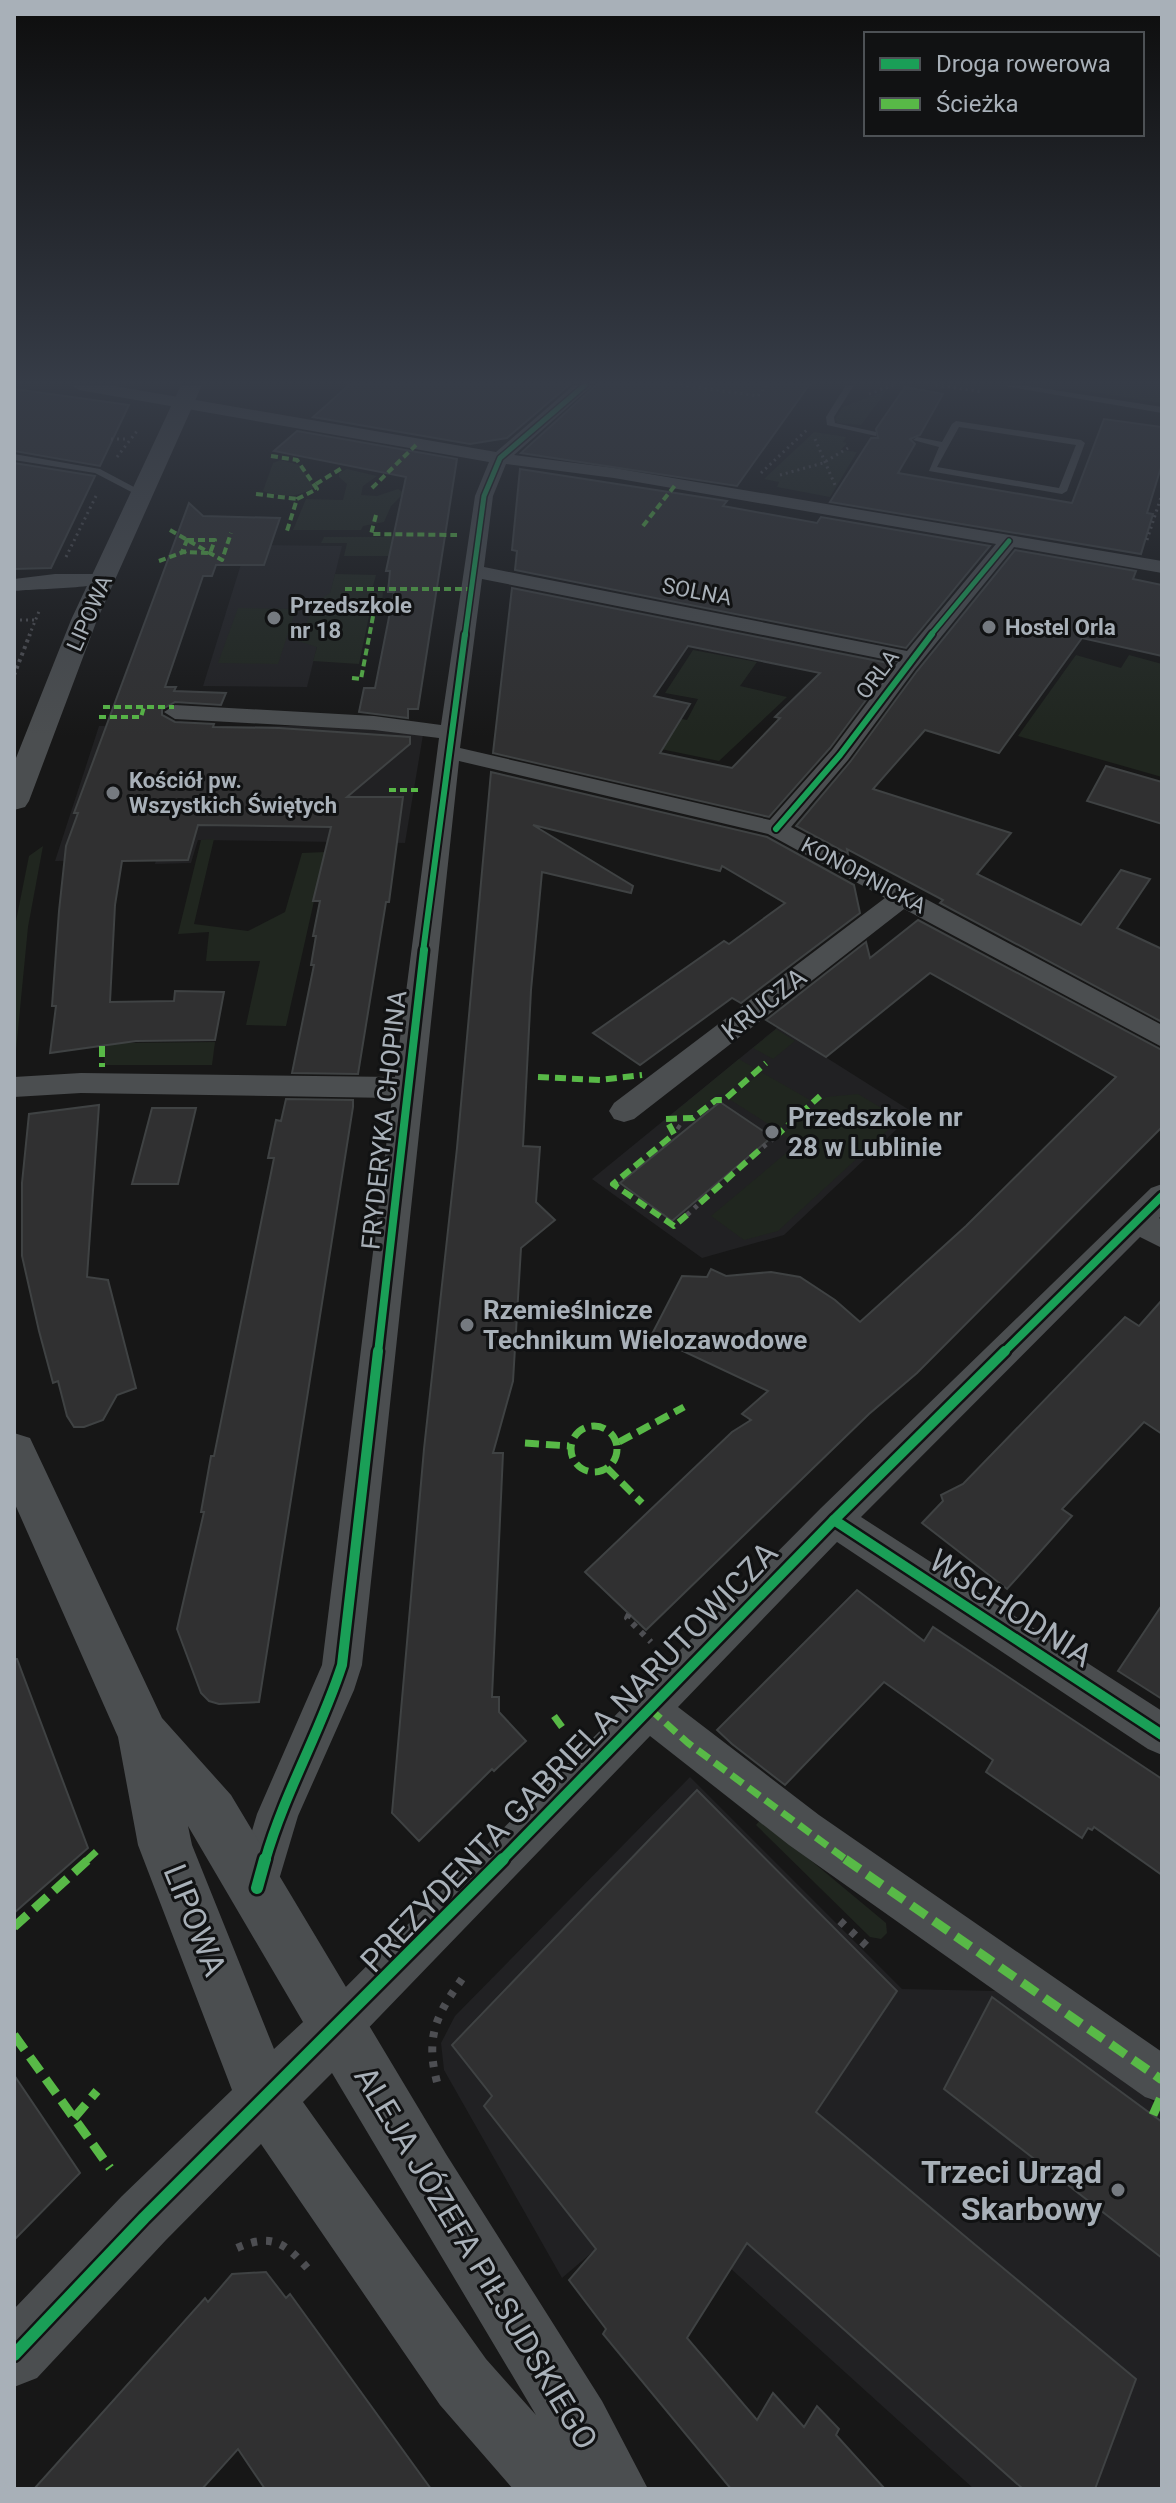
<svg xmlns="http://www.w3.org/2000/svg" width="1176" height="2503" font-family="Roboto,sans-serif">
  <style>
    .built { fill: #212123 }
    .green { fill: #20261f }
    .building { fill: #303031; stroke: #3f4243; stroke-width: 2; fill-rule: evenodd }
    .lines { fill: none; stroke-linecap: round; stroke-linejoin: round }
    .path-far4 { stroke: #4d4e52; stroke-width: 3; stroke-dasharray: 2 4; stroke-linecap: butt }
    .path-far3 { stroke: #4d4e52; stroke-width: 4; stroke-dasharray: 3 4; stroke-linecap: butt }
    .path-far2 { stroke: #4d4e52; stroke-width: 5; stroke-dasharray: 4 6; stroke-linecap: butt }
    .path-far1 { stroke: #4d4e52; stroke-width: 6; stroke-dasharray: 5 7; stroke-linecap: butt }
    .path { stroke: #4d4e52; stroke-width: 8; stroke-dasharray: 6 9; stroke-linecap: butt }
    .service { fill: #4b4e50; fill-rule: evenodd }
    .minor { fill: #4b4e50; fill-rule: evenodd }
    .tertiary { fill: #4b4e50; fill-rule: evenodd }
    .quiet-far3 { stroke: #58b947; stroke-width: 4; stroke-dasharray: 7 4; stroke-linecap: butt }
    .quiet-far2 { stroke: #58b947; stroke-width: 6; stroke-dasharray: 11 6; stroke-linecap: butt }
    .quiet-far1 { stroke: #58b947; stroke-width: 7; stroke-dasharray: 14 7; stroke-linecap: butt }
    .quiet { stroke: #58b947; stroke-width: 9; stroke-dasharray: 18 9; stroke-linecap: butt }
    .cycleway-far4-casing { stroke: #111213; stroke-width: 8 }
    .cycleway-far3-casing { stroke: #111213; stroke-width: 10 }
    .cycleway-far2-casing { stroke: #111213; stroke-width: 13 }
    .cycleway-far1-casing { stroke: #111213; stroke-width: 15 }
    .cycleway-casing { stroke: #111213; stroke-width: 17 }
    .cycleway-far4 { stroke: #1a9f57; stroke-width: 5 }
    .cycleway-far3 { stroke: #1a9f57; stroke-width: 6 }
    .cycleway-far2 { stroke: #1a9f57; stroke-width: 8 }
    .cycleway-far1 { stroke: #1a9f57; stroke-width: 10 }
    .cycleway { stroke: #1a9f57; stroke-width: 12 }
    .poi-dot { fill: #757a80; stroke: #111213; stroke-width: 3 }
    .labels { text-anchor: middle; stroke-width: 6; stroke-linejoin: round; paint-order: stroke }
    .far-street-label { font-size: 22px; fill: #a8b0b8; stroke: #111213 }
    .far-poi-label { font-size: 22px; font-weight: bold; fill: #a8b0b8; stroke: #111213; text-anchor: start }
    .street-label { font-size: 26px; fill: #a8b0b8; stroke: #111213 }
    .poi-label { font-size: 26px; font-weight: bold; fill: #a8b0b8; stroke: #111213; text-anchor: start }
    .near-street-label { font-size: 32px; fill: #a8b0b8; stroke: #111213 }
    .near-poi-label { font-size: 32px; font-weight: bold; fill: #a8b0b8; stroke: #111213; text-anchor: end }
  </style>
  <rect width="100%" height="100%" fill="#171717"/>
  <g class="built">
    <path d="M247 545 342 546 307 687 203 686Z"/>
    <path d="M99 726H343L423 735 405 843 198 840 191 863 155 864 156 860 55 861Z"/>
    <path d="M778 1027 914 1113 784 1235 702 1258 592 1179Z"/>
    <path d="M690 1777 902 1989 996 1991 1162 2108V2489H974L644 2190 596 2249 562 2278 444 2070 441 2043 455 2016Z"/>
  </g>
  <g class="green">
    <path d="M1047 385H1162V403Z"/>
    <path d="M887 390 861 425 837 423 835 419 843 407Z"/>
    <path d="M814 432 846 437 843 442 847 443 841 450 857 452 830 497 777 487 779 482 764 479Z"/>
    <path d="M280 460 300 465 314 487C298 498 280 498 263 491L273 463Z"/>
    <path d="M347 469 377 476 363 486 361 495 377 496 398 489 404 493 391 506 384 522 363 526 361 530H293L306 499 343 500 347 484 339 477V473Z"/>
    <path d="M324 537H398L394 556H344L347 543H321Z"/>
    <path d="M335 574 376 575 373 586 367 587 371 592H383L382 603 372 602 359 664 313 661 317 647 298 641 317 601 330 593Z"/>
    <path d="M238 608 296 609 278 664 218 663Z"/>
    <path d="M693 650 757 662 740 686 787 697 719 761 554 727 586 700 687 720 698 699 665 693Z"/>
    <path d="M1076 655 1121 668 1129 655 1162 664V777L1018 736Z"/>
    <path d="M214 839 194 924 248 931 285 912 302 853 325 852 286 1026 246 1025 260 961H206L209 932 178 934 201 840Z"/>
    <path d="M43 846 28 927 14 1071V931L29 856Z"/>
    <path d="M776 1029 795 1041 773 1059 753 1048Z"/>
    <path d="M215 1042 212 1065H104L105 1047 113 1043Z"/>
    <path d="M739 1059 756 1069 725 1094H717L691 1115H671Z"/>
    <path d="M761 1072 810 1100 778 1130 729 1099Z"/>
    <path d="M858 1094 900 1119 778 1231 744 1240 711 1216 797 1144 782 1134 826 1097Z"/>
    <path d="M761 1819 886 1923 887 1933 881 1939 870 1937 756 1825Z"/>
  </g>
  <g class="building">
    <path d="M349 385H569L507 438 470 444 313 417Z"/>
    <path d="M596 385H809L737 486 521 453Z"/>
    <path d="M905 387 943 394 920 435 910 439 915 444 898 473 1072 503 1104 419 1162 427V464L1147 513 1153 514 1141 554 830 502 871 438H878L876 429Z"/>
    <path d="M14 389 79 398 129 405 100 466 14 451Z"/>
    <path d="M297 431 457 459 418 709H408V718L359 712 364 688H375L394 592H388L390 571H386L406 477 274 451Z"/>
    <path d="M14 463 95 476 51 568 14 569Z"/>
    <path d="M520 469 727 501 723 506 817 523 821 517 990 546 906 648 515 570 517 551 512 550Z"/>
    <path d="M189 503 203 516 280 518 264 565H216L212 576H203L165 687H176L174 691 226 693 221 705 175 702 162 709V715L175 722 214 724 213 727 279 728 410 737V744L347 797H403L389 902H386L358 1074 292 1073 314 965H311L316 936H313L320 901H313L331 827 198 825 188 860 122 861 115 905 110 1002 174 1001 175 991 224 992 215 1040 136 1041 50 1053 56 1006H52L59 911 66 846 78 813H74Z"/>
    <path d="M1015 550 1136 571 1133 579 1162 585V656L1082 638 999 753 925 730 873 789 1011 833 977 874 1081 925 1121 870 1150 879 1117 928 1162 949V1022L940 903 943 900 847 849 848 854 796 826 850 762 917 671Z"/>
    <path d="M512 588 893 664 830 748 769 817 493 753ZM688 646 820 673 775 717 780 718 732 768 660 753 690 704 654 696Z"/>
    <path d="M1106 766 1162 782V824L1087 801Z"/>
    <path d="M491 772 767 837 854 885 860 913 741 1003 732 998 640 1065 593 1033 724 941 729 944 785 903 722 866 720 871 533 825 633 886 631 893 542 872 531 990 523 1146 540 1147 536 1202 555 1220 521 1248 513 1381 493 1453H503L492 1697H499V1712L526 1741 494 1771 492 1769 419 1841 392 1813 424 1449 457 1148Z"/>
    <path d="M918 920 1162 1050V1127L917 1373 869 1414 646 1630 585 1572 732 1432 751 1420 742 1414 768 1391 651 1336 682 1276 707 1277 711 1269 726 1276 771 1272 800 1277 835 1300 860 1322 966 1226 1116 1077 930 973 826 1057 766 1020 866 942 870 958Z"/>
    <path d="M286 1099 353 1100V1107L259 1702 219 1704 209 1701 201 1693 177 1629 204 1512H201L211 1456H214L274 1158H268L276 1120 281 1121Z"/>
    <path d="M720 1102 772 1137 672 1221 620 1183Z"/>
    <path d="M99 1105 87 1277 108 1280 136 1388 117 1395 103 1420 84 1427H74L67 1416 58 1381 53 1383 39 1331 22 1256V1183L29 1114Z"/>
    <path d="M152 1108H196L178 1184H132Z"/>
    <path d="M1162 1300V1434L1144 1422 1062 1509 1072 1516 1007 1589 922 1523 943 1501 941 1495 963 1484 1125 1317 1139 1326Z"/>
    <path d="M857 1590 924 1641 933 1627 1162 1779V1875L1094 1827 1092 1830 1088 1828 1082 1838 986 1772 993 1760 884 1682 785 1785 732 1744 717 1730Z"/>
    <path d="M1162 1605V1699L1118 1671Z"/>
    <path d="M14 1659H17L88 1848 14 1913Z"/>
    <path d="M697 1790 897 1991 816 2112 1136 2379 1095 2489H1023L747 2243 687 2338 757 2420 773 2393 804 2427 817 2406 839 2429 836 2435 885 2489H731L603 2334 606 2329 569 2280 596 2249 484 2106 492 2096 452 2045Z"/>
    <path d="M992 1997 1162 2122V2258L944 2089Z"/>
    <path d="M14 2075 80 2173 14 2240Z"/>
    <path d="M266 2272 286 2298 290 2294 431 2489H265L238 2449 202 2489H34L205 2298 208 2302 232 2274Z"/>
  </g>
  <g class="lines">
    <g class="path-far4">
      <path d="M681 385 758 396 766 385"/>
      <path d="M936 385 983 392"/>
      <path d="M869 394 894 385"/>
      <path d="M111 439H126"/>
      <path d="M815 439 835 485"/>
      <path d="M117 457 137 431"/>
      <path d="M761 473 809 428"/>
      <path d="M780 475 823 463 848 448"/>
      <path d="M1147 540 1162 494"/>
      <path d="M66 557 97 494"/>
      <path d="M14 620H35"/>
      <path d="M29 636 40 609"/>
    </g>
    <path class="path-far3" d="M14 675 30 634"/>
    <g class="path-far2">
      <path d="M677 1126 685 1131"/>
      <path d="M763 1147 775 1137"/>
      <path d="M687 1215 700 1203"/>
    </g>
    <path class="path-far1" d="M629 1614 627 1618 651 1642"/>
    <g class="path">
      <path d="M840 1921 871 1950"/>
      <path d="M437 2082C424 2033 439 2011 467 1972"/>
      <path d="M237 2248C273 2232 286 2244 310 2271"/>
    </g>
    <g class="service">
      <path d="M846 385H854L834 417 835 423 876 432V436L827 425 826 417Z"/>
      <path d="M999 385H1022L1162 407V413Z"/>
      <path d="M956 421 1081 440 1085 443 1067 491 1062 494 929 471 939 447 913 440 917 437 942 442 952 424ZM959 427 1076 445 1059 488 937 467Z"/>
      <path d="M14 454 100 469 149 495 141 497 95 473 14 460Z"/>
    </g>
    <g class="minor">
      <path d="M71 385H109L496 452 574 385H593L514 455 614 468 1162 561V573L1014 547 915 669 848 760 791 827 1162 1025V1047L904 909 634 1119 624 1122 614 1119 609 1111 614 1103 885 898 768 834 459 761 362 1665 354 1690 298 1816 272 1903 257 1910 242 1903 235 1888 257 1814 322 1665 392 1098 81 1093 14 1097V1077L81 1073 395 1077 439 738 374 730 175 719 164 712 175 705 374 716 441 725 475 496 489 462 79 390ZM506 464 614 478 996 544 907 651 484 567 493 496ZM482 579 898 662 832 750 770 820 460 748Z"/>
      <path d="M55 574H103L113 580C106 588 32 589 14 591V579Z"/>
      <path d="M1162 1184V1215L1159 1218 1162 1220V1248L1140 1237 861 1517 1162 1711V1755L1148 1749 837 1542 678 1707 819 1815 1162 2052V2103L1145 2097 789 1845 650 1736 353 2044 337 2051 321 2044 314 2028 321 2012 821 1508 1151 1188Z"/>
    </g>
    <g class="tertiary">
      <path d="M181 385H202L97 620 29 801 25 807 14 810V763L71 620Z"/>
      <path d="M14 1433 30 1438 162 1718 231 1795 446 2154 602 2401 648 2489H513L440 2405 261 2144 166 2240 37 2378 14 2387V2309L122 2196 232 2090 138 1845 118 1737 14 1502ZM188 1826 303 2022 274 2049 192 1845ZM332 2073 536 2415 486 2359 303 2102Z"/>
    </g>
    <g class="quiet-far3">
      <path d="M271 456 297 460 317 489 297 499 286 534"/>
      <path d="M316 484 342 468"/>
      <path d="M372 488 416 445"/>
      <path d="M256 494 297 499"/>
      <path d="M376 515 371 534 457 535"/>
      <path d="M643 526 676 484"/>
      <path d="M170 530 222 560 231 533"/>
      <path d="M187 540H215L210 553 182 552Z"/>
      <path d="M159 561 189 550"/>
      <path d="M345 589H470"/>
      <path d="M352 678 361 679 375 606"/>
      <path d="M103 707H174"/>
      <path d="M99 717H141L144 707"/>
      <path d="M389 790H421"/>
    </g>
    <g class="quiet-far2">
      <path d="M102 1046V1067"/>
      <path d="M538 1077 600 1080 642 1075"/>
      <path d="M775 1137 820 1096"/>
      <path d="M700 1203 763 1147"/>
      <path d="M687 1215 674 1226 613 1184 674 1134 666 1119 693 1118 716 1100H724L766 1063"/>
    </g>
    <g class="quiet-far1">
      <circle cx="594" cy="1449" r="23"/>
      <path d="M619 1442 684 1407"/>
      <path d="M525 1443 569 1446"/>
      <path d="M607 1468 642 1503"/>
      <path d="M650 1709 688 1743 848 1861"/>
      <path d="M554 1716 562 1727"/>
      <path d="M86 1861 98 1850"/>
    </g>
    <g class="quiet">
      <path d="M845 1859 1162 2080"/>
      <path d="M14 1927 89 1859"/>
      <path d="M14 2035 110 2168"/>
      <path d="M1153 2115 1162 2095"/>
      <path d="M74 2118 97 2091"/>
    </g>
    <g class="cycleway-far4-casing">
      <g id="cycleway-far4">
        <path d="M465 636 484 496 500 458 585 385"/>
        <path d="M930 636 1009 541"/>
      </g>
    </g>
    <g class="cycleway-far3-casing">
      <g id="cycleway-far3">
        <path d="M776 829 840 755 932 634"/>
        <path d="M423 952 465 634"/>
      </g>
    </g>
    <g class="cycleway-far2-casing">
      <g id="cycleway-far2">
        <path d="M378 1353 424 950"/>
        <path d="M1003 1353 1162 1196"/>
      </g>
    </g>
    <g class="cycleway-far1-casing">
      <g id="cycleway-far1">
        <path d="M834 1520 1162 1735"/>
        <path d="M265 1861C285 1791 320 1733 342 1665L378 1351"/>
        <path d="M501 1861 834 1520 1005 1351"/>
      </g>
    </g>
    <g class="cycleway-casing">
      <g id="cycleway">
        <path d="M257 1888 265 1859"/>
        <path d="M14 2355 144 2218 503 1859"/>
      </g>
    </g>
    <use href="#cycleway-far4" class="cycleway-far4"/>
    <use href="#cycleway-far3" class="cycleway-far3"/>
    <use href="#cycleway-far2" class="cycleway-far2"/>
    <use href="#cycleway-far1" class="cycleway-far1"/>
    <use href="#cycleway" class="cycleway"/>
  </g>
  <linearGradient id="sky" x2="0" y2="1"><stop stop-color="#0d0d0d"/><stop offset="0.52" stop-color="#363c47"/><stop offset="1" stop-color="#363c47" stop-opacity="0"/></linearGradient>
  <rect width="1176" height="736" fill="url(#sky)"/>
  <g class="poi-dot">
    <circle cx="274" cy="618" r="8"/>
    <circle cx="989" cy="627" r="8"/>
    <circle cx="113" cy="793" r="8"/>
    <circle cx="772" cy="1132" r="8"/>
    <circle cx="467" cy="1325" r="8"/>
    <circle cx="1118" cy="2190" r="8"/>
  </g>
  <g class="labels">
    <g class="far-street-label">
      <text transform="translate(697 591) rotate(11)" y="8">SOLNA</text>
      <text transform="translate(89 613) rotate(-66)" y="8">LIPOWA</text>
      <text transform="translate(877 674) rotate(-53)" y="8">ORLA</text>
      <text transform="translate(864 875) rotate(28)" y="8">KONOPNICKA</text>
    </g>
    <g class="far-poi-label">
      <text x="290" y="613">Przedszkole<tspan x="290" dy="25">nr 18</tspan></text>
      <text x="1005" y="635">Hostel Orla</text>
      <text x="129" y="788">Kościół pw.<tspan x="129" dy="25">Wszystkich Świętych</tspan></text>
    </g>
    <g class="street-label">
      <text transform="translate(764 1004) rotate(-38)" y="9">KRUCZA</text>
      <text transform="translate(384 1120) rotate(-84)" y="9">FRYDERYKA CHOPINA</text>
    </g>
    <g class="poi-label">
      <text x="788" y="1126">Przedszkole nr<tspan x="788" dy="30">28 w Lublinie</tspan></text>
      <text x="483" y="1319">Rzemieślnicze<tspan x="483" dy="30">Technikum Wielozawodowe</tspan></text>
    </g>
    <g class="near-street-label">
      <text transform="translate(1011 1608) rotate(33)" y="11">WSCHODNIA</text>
      <text transform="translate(569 1757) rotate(-46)" y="11">PREZYDENTA GABRIELA NARUTOWICZA</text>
      <text transform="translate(195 1920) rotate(68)" y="11">LIPOWA</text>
      <text transform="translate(476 2258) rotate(59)" y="11">ALEJA JÓZEFA PIŁSUDSKIEGO</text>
    </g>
    <g class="near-poi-label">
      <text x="1102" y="2183">Trzeci Urząd<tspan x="1102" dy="37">Skarbowy</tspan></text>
    </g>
  </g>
  <rect width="1176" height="2503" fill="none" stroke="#a8b0b8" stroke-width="32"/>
  <rect x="864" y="32" width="280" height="104" fill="#111213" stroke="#4d5155" stroke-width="2"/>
  <rect x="880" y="58" width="40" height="12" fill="#1a9f57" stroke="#4d5155" stroke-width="2"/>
  <text x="936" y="72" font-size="24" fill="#a8b0b8">Droga rowerowa</text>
  <rect x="880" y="98" width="40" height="12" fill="#58b947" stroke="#4d5155" stroke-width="2"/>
  <text x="936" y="112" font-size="24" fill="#a8b0b8">Ścieżka</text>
</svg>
